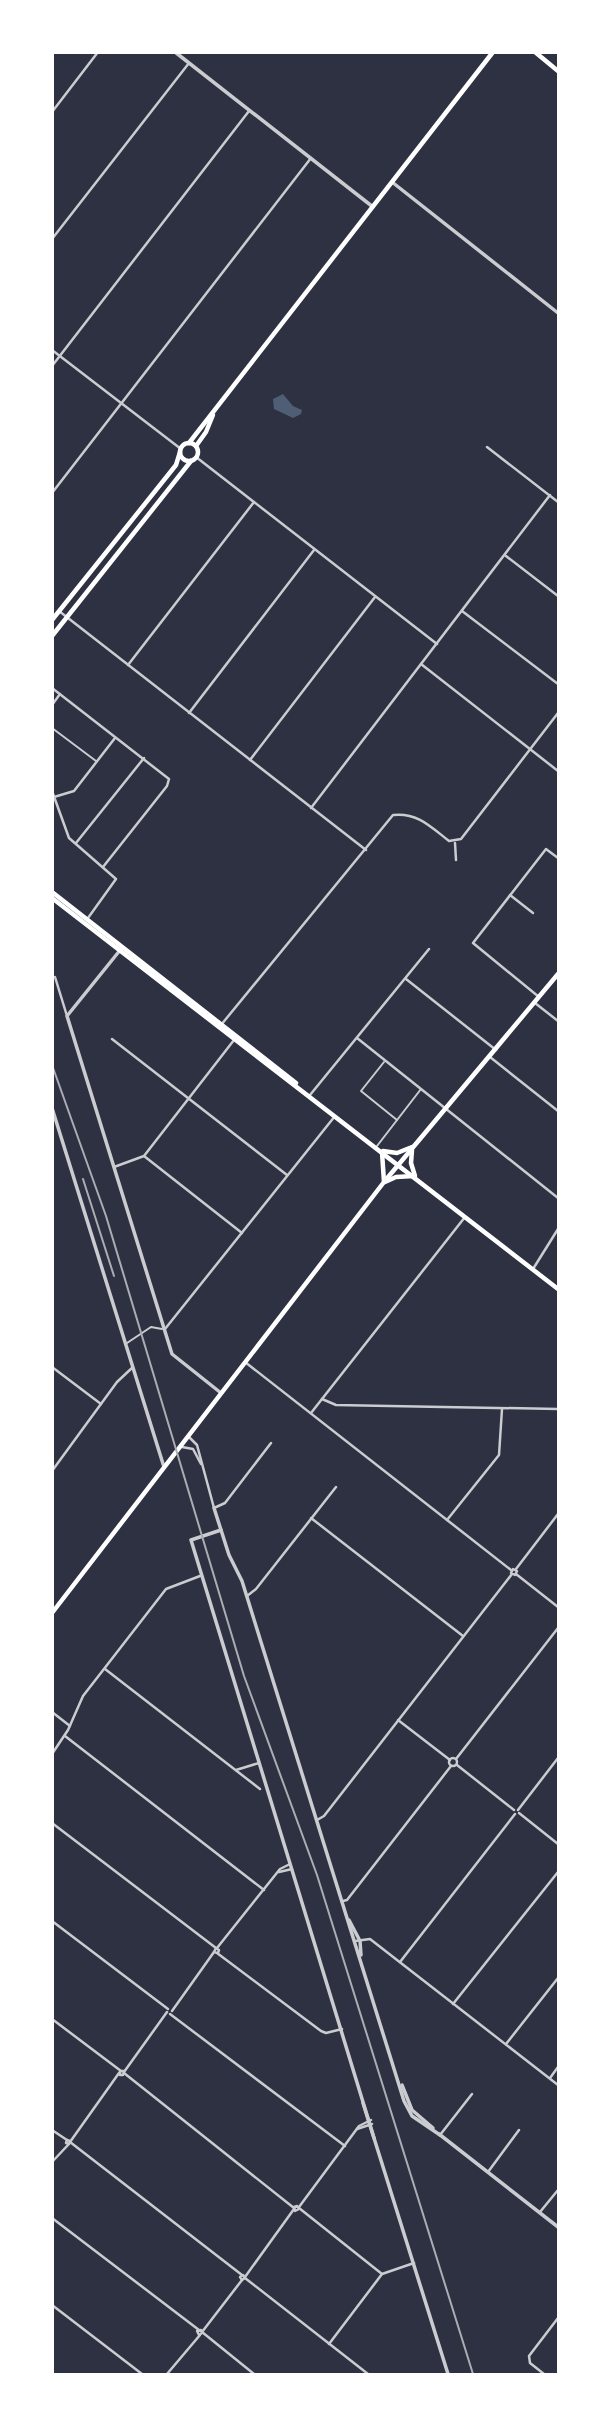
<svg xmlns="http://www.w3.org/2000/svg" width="611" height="2427" font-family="'Times New Roman',serif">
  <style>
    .water { fill: #4f5d75 }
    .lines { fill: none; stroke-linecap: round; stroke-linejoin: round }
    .service { stroke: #caccd0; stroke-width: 2 }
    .pedestrian { stroke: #caccd0; stroke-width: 2 }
    .minor { stroke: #caccd0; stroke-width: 2.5 }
    .tertiary { stroke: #caccd0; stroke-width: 3.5 }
    .secondary { stroke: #fff; stroke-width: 4.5 }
    .primary { stroke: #fff; stroke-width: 4.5 }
    .rail { stroke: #abadb3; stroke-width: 2 }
  </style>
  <rect width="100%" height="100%" fill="#2d3142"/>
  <path class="water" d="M283 394 293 406 302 410 301 414 293 418 274 409 273 399Z"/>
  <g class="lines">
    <g class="service">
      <path d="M384 1062 361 1091 397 1120"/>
      <path d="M377 1146 421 1089"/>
      <path d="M127 1343 151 1327 162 1329"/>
    </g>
    <path class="pedestrian" d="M52 728 96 761"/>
    <g class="minor">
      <path d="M52 112 98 52"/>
      <path d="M52 239 189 63"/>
      <path d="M52 350 181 449"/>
      <path d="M52 366 249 111"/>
      <path d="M487 447 558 502"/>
      <path d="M196 457 437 644"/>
      <path d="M52 493 311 158"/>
      <path d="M506 556 558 596"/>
      <path d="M59 611 366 850"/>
      <path d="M462 611 558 684"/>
      <path d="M421 664 558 771"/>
      <path d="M128 665 254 502"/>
      <path d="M52 688 169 779 167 786 103 867"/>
      <path d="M52 705 60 694"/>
      <path d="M189 713 314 550"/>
      <path d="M250 760 375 597"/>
      <path d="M52 791 69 838 116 879 88 918"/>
      <path d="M54 797 74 791 115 738"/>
      <path d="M311 808 550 495"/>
      <path d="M76 843 144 758"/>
      <path d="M455 843 456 860"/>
      <path d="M510 895 533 913"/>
      <path d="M55 977 67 1016"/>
      <path d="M406 979 496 1050"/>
      <path d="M539 997 473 943 546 849 558 858"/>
      <path d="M535 1003 558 1021"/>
      <path d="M221 1025 393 815C417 812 431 827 449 841L461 839 558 713"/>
      <path d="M357 1038 558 1198"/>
      <path d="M112 1039 287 1175"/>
      <path d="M490 1057 558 1111"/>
      <path d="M310 1095 429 949"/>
      <path d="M144 1156 242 1233"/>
      <path d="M114 1167 144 1156 234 1040"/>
      <path d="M533 1269 558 1229"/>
      <path d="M165 1329 335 1116"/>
      <path d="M245 1362 511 1570"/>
      <path d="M52 1367 101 1404"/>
      <path d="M322 1399 336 1405 558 1409"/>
      <path d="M311 1413 465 1217"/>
      <path d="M189 1437 197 1445 214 1508 225 1503 271 1443"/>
      <path d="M182 1447 193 1449 201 1464"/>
      <path d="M52 1471 117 1382 133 1367"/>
      <path d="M311 1518 463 1636"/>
      <path d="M447 1520 499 1455 502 1409"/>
      <path d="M513 1569 517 1571 515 1575 511 1573Z"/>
      <path d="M516 1569 558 1514"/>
      <path d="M516 1574 558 1607"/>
      <path d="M247 1596 256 1589 336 1487"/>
      <path d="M105 1669 260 1789"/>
      <path d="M52 1712 70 1726"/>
      <path d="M398 1720 450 1760"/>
      <path d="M65 1736 264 1890"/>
      <path d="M52 1754 68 1730 83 1696 166 1589 200 1576"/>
      <circle cx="453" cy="1762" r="4"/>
      <path d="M456 1759 558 1628"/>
      <path d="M457 1765 514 1810"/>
      <path d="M236 1770 259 1763"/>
      <path d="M518 1810 558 1758"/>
      <path d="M519 1813 558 1844"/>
      <path d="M317 1820 324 1816 512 1574"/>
      <path d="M52 1823 216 1948"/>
      <path d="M279 1872 292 1869"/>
      <path d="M343 1901 347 1900 451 1766"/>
      <path d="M52 1921 168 2009"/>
      <path d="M355 1941 370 1939 558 2085"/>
      <path d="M216 1948 219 1950 218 1953 214 1952Z"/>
      <path d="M217 1948 280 1869 290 1864"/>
      <path d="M217 1953 321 2031 326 2033 342 2029"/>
      <path d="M400 1962 515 1814"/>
      <path d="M453 2004 558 1872"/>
      <path d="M172 2011 214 1952"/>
      <path d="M170 2014 345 2146"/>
      <path d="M52 2019 121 2071"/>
      <path d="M506 2044 558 1978"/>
      <path d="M120 2071H124L123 2075H120Z"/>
      <path d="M124 2072 167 2012"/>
      <path d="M124 2073 294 2208"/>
      <path d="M550 2078 558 2067"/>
      <path d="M357 2129 372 2124"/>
      <path d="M52 2130 67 2140"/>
      <path d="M440 2135 472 2094"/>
      <path d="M67 2140 70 2141 69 2144 66 2143Z"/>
      <path d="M70 2142 242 2275"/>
      <path d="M70 2142 119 2073"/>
      <path d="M52 2162 68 2145"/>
      <path d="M488 2172 519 2130"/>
      <path d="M297 2206 299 2209 295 2211 294 2207Z"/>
      <path d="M299 2207 359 2126 371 2120"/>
      <path d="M299 2208 382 2274"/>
      <path d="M540 2212 558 2190"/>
      <path d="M52 2218 199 2330"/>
      <path d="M243 2275 245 2278 242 2280 240 2277Z"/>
      <path d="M245 2277 294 2209"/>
      <path d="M245 2278 368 2374"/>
      <path d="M52 2305 142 2374"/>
      <path d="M201 2330 202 2333 199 2335 197 2331Z"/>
      <path d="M202 2332 254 2374"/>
      <path d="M202 2332 242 2280"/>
      <path d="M329 2344 382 2274 414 2263"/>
      <path d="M167 2374 200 2335"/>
      <path d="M544 2374 530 2363 529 2356 558 2318"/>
    </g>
    <g class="tertiary">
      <path d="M175 52 373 207"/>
      <path d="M392 182 558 313"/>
      <path d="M121 949 67 1016 172 1354 221 1393"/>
      <path d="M52 1108 164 1467"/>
      <path d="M214 1508 229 1555 242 1581 404 2101 412 2116 440 2135"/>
      <path d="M221 1530 191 1540 374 2138"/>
      <path d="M349 1920 360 1941 361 1955"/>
      <path d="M402 2085 412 2110 433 2128"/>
      <path d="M363 2103 448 2374"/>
      <path d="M439 2134 558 2227"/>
    </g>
    <g class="secondary">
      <path d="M535 52 558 71"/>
      <path d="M189 443 493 52"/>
      <circle cx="189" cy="452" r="9"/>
      <path d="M196 446 206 432 213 415"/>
      <path d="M52 620 176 465 180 452"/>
      <path d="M52 636 191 461"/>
    </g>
    <g class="primary">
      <path d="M52 892 296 1083"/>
      <path d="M52 898 558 1289"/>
      <path d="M412 1150 411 1163 415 1176"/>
      <path d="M383 1151 397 1153 412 1147"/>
      <path d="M382 1152 384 1182"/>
      <path d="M385 1182 396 1177 414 1176"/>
      <path d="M52 1613 384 1182 558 974"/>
    </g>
    <g class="rail">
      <path d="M52 1065 106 1216 244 1676 317 1875 473 2374"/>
      <path d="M83 1179 114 1276"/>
    </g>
  </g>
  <rect width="611" height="2427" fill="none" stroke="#ffffff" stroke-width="108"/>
</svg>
